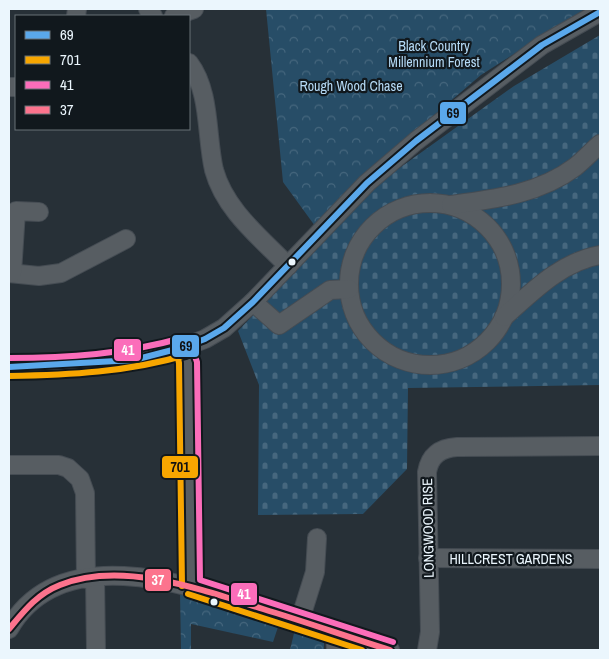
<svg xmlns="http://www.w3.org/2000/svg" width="609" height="659" font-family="'Archivo Narrow',sans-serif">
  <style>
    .forest { fill: url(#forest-crowns) }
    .cemetery { fill: url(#cemetery-stones) }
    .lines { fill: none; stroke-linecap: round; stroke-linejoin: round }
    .minor-casing { stroke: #454c53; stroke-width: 20 }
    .minor { stroke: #575d62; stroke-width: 18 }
    .bus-1-casing { stroke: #11181d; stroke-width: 10 }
    .bus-2-casing { stroke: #11181d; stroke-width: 10 }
    .bus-3-casing { stroke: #11181d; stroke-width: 10 }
    .bus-4-casing { stroke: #11181d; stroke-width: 10 }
    .bus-1 { stroke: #5aa8eb; stroke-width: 6 }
    .bus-2 { stroke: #f7a600; stroke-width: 6 }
    .bus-3 { stroke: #fb6dba; stroke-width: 6 }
    .bus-4 { stroke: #fc738d; stroke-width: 6 }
    .bus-dot { fill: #ebf6fd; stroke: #11181d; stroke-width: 2 }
    .labels { text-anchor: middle; stroke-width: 4.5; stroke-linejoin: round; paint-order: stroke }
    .park-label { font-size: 14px; fill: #b5daf6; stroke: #11181d }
    .street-label { font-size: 14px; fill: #ebf6fd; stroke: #11181d }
    .line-badge { stroke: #11181d; stroke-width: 2 }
    .badge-label { font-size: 14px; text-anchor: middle; font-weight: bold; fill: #fff }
    .pale-badge-label { font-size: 14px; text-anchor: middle; font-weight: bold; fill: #111 }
  </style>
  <defs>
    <pattern id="forest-crowns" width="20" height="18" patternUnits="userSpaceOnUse" patternTransform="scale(1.25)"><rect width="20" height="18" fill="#274d67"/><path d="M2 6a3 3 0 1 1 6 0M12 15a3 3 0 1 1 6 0" fill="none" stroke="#46677e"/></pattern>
    <pattern id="cemetery-stones" width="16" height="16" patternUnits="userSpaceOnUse" patternTransform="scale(1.25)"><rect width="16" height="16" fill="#274d67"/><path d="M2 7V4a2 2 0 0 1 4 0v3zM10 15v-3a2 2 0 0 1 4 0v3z" fill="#46677e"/></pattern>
  </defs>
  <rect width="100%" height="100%" fill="#273037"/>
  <g class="forest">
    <path d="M266 9H585L481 75 357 181 315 226 283 182Z"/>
    <path d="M180 593 207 599 279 624 273 642 191 624V650H181Z"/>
    <path d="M295 629 324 640V650H290Z"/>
  </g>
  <path class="cemetery" d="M600 35V385L408 388 407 469 363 514 258 515 259 385 238 331 380 182 514 86Z"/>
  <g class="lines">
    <g class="minor-casing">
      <g id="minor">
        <path d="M148 9 153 16"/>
        <path d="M76 16 77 9"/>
        <path d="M174 16 194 9"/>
        <path d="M189 63C211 92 206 136 214 170 225 210 260 237 288 266"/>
        <path d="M9 87H16"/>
        <circle cx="430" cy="284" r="81"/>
        <path d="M451 205C495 199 539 194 575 167 584 160 592 151 600 144"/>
        <path d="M9 273 39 276 61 273 126 239"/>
        <path d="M12 273 16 211 39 212"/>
        <path d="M253 302 279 325 330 290 349 289"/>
        <path d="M504 317C533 291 561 262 600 255"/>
        <path d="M184 347 188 362 191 586"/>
        <path d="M9 367H38L134 360 184 347 205 339 224 328 253 302 367 183 416 141 542 45 600 12"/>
        <path d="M9 465H59L68 468 80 479 85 493 86 579"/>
        <path d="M428 558 600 559"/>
        <path d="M95 578 96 650"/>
        <path d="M300 620 315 572 317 538"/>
        <path d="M9 629C60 540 187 584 263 609 306 622 348 637 390 650"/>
        <path d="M335 632 336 650"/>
        <path d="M427 650 430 632 427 472C430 455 441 448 457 447L600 446"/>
      </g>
    </g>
    <use href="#minor" class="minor"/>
    <g class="bus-1-casing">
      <path id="bus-1" d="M9 367 134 360 184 347 205 339 224 328 253 302 367 183 416 141 542 45 600 12"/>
    </g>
    <g class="bus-2-casing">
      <g id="bus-2">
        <path d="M176 349 179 363 182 586"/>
        <path d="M9 376C69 375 128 372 186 355"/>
        <path d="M188 594 362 650"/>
      </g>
    </g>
    <g class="bus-3-casing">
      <path id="bus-3" d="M9 358C68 358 125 354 182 338L189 340 197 362 200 580 393 642"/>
    </g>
    <g class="bus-4-casing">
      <path id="bus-4" d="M9 629C24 611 37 594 60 585 122 560 203 590 263 609 306 622 348 637 390 650"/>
    </g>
    <use href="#bus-1" class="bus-1"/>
    <use href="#bus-2" class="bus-2"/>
    <use href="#bus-3" class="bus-3"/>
    <use href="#bus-4" class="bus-4"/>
  </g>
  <g class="bus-dot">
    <circle cx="292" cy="262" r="4.5"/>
    <circle cx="214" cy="602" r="4.5"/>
  </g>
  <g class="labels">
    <g class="park-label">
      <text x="434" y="51">Black Country<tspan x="434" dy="16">Millennium Forest</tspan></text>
      <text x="351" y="91">Rough Wood Chase</text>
    </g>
    <g class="street-label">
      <text transform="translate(428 528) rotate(-91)" y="5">LONGWOOD RISE</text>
      <text x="511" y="564">HILLCREST GARDENS</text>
    </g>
  </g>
  <g class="line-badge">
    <rect x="439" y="101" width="28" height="24" rx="5" fill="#5aa8eb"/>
    <rect x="171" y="334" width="29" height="24" rx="5" fill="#5aa8eb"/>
    <rect x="113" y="338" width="29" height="24" rx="5" fill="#fb6dba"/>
    <rect x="161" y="455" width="38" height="24" rx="5" fill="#f7a600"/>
    <rect x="144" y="568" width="28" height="24" rx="5" fill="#fc738d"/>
    <rect x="230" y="582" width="28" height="24" rx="5" fill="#fb6dba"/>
  </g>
  <g class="badge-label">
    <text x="128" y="355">41</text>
    <text x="158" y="585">37</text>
    <text x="244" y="599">41</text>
  </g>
  <g class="pale-badge-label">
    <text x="453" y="118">69</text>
    <text x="186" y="351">69</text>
    <text x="180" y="472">701</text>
  </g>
  <rect width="609" height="659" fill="none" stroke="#ebf6fd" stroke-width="20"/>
  <rect x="15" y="15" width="175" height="115" fill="#11181d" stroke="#687177"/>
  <rect x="25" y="31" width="25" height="8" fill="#5aa8eb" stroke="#687177"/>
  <text x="60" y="40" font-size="15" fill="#ebf6fd">69</text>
  <rect x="25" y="56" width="25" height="8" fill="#f7a600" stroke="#687177"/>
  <text x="60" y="65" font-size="15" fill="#ebf6fd">701</text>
  <rect x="25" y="81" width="25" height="8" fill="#fb6dba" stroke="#687177"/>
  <text x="60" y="90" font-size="15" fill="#ebf6fd">41</text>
  <rect x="25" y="106" width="25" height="8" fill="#fc738d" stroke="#687177"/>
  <text x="60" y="115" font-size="15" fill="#ebf6fd">37</text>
</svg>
